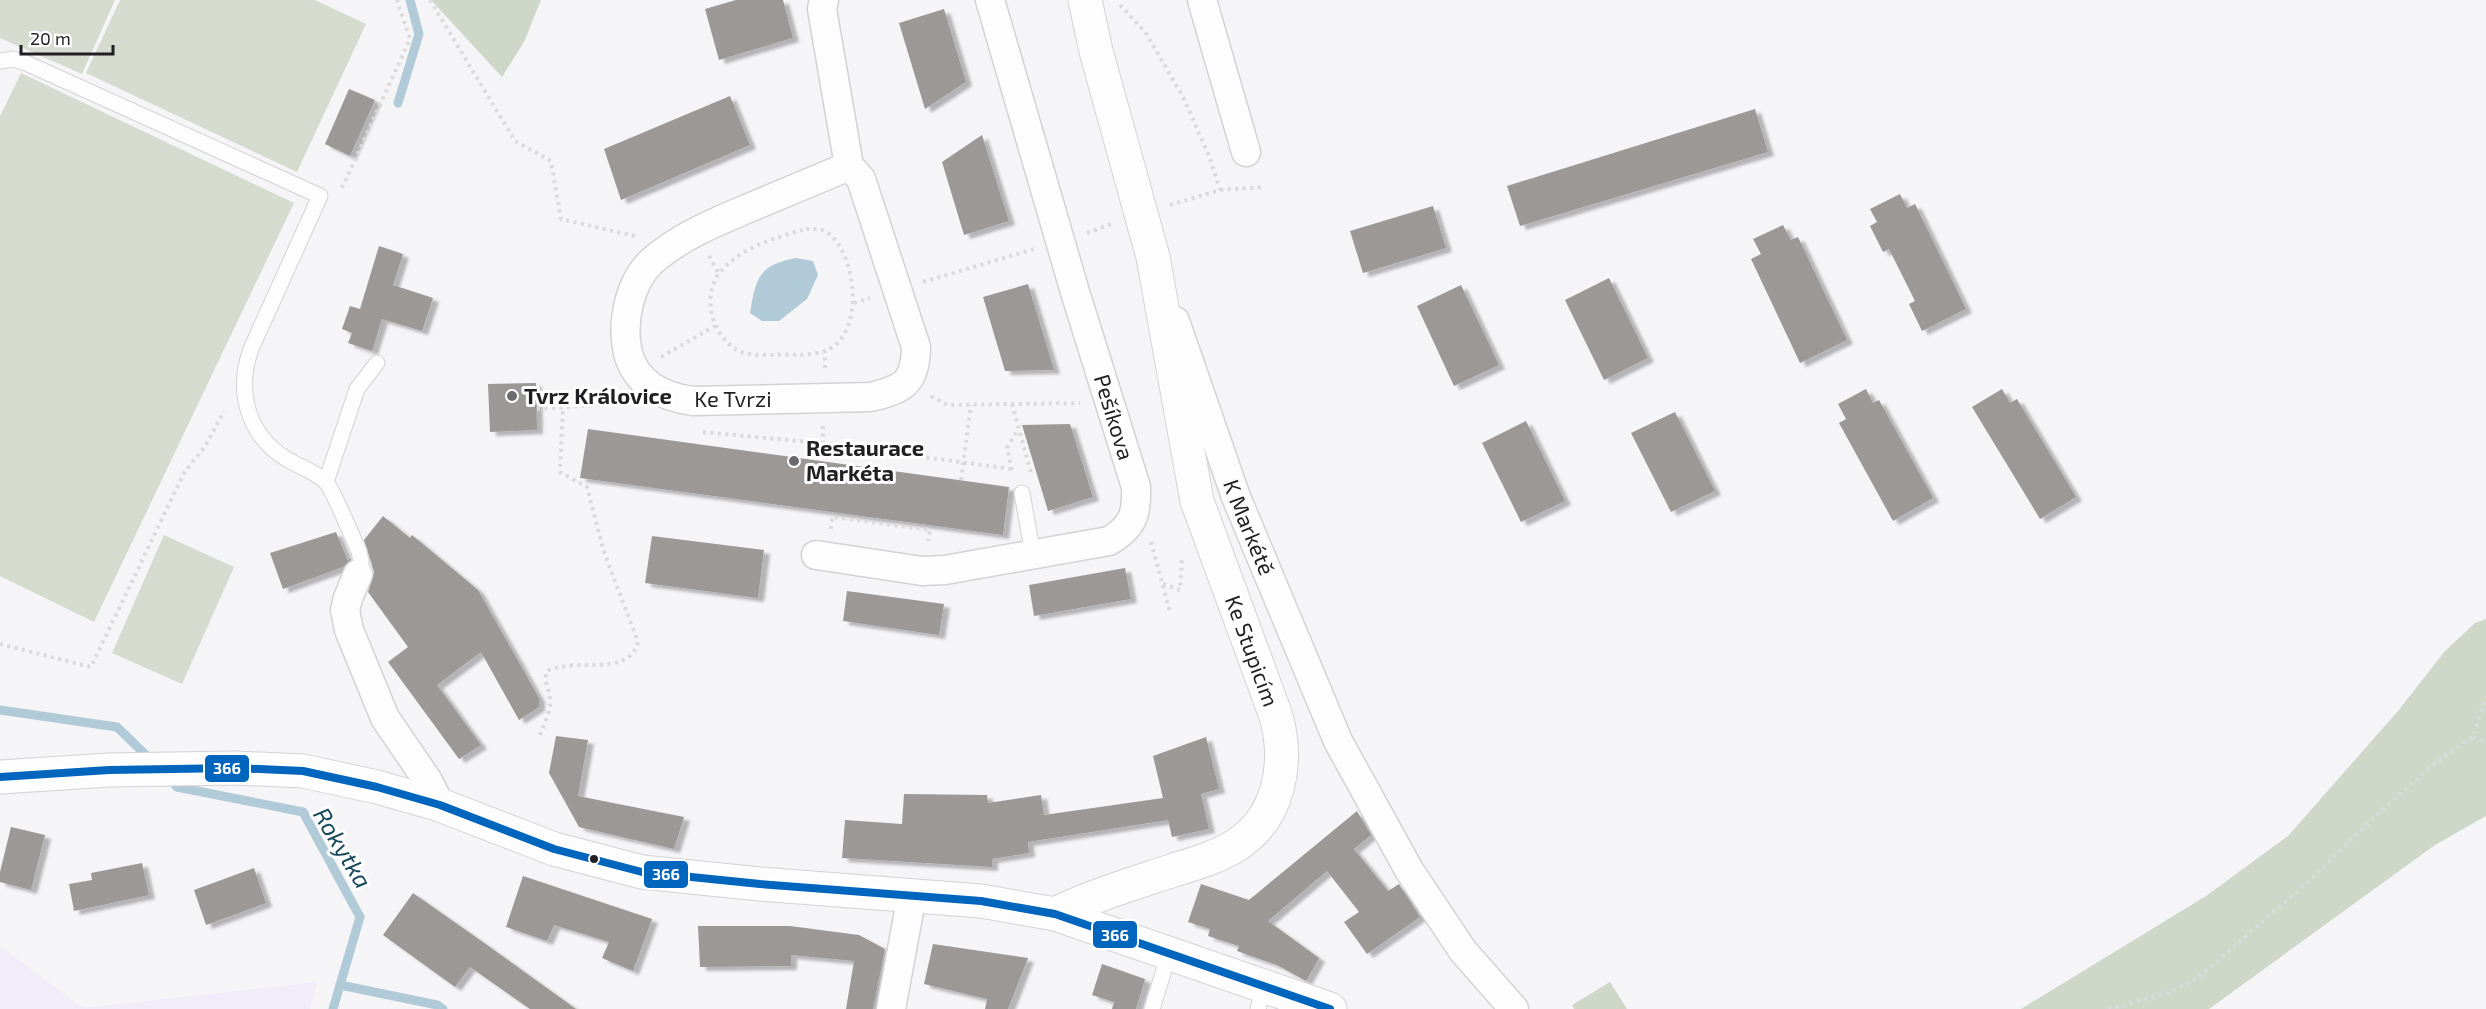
<svg xmlns="http://www.w3.org/2000/svg" width="2486" height="1009" font-family="'Exo 2',sans-serif">
  <style>
    .industrial { fill: #f0ecfa }
    .green { fill: #d5dccf }
    .forest { fill: #ced7c8 }
    .water { fill: #b1cad7 }
    .lines { fill: none; stroke-linecap: round; stroke-linejoin: round }
    .stream { stroke: #b1cad7; stroke-width: 9 }
    .building { fill: #9c9895; filter: url(#shadow) }
    .lane-casing { stroke: #d3d2d4; stroke-width: 17 }
    .street-casing { stroke: #d3d2d4; stroke-width: 31 }
    .secondary-casing { stroke: #d3d2d4; stroke-width: 35 }
    .path { stroke: #dbdadb; stroke-width: 4; stroke-dasharray: 3 4.5; stroke-linecap: butt }
    .lane { stroke: #fefdfe; stroke-width: 15 }
    .street { stroke: #fefdfe; stroke-width: 28 }
    .secondary { stroke: #fefdfe; stroke-width: 33 }
    .bus-1-casing { stroke: #fff; stroke-width: 12 }
    .bus-1 { stroke: #0065bd; stroke-width: 8 }
    .poi-dot { fill: #6b6a6c; stroke: #fff; stroke-width: 2 }
    .bus-dot { fill: #201f21; stroke: #fff; stroke-width: 2 }
    .labels { text-anchor: middle; stroke-width: 6; stroke-linejoin: round; paint-order: stroke }
    .poi-label { font-size: 22px; font-weight: bold; fill: #201f21; stroke: #fff; text-anchor: start }
    .street-label { font-size: 22px; fill: #201f21; stroke: #fff }
    .water-label { font-size: 24px; font-style: italic; fill: #18485c; stroke: #fff }
    .line-badge { stroke: #fff; stroke-width: 2 }
    .badge-label { font-size: 16px; text-anchor: middle; font-weight: bold; fill: #fff }
  </style>
  <defs>
    <filter id="shadow"><feDropShadow dx="6" dy="4" stdDeviation="1.5" flood-color="#0004"/></filter>
  </defs>
  <rect width="100%" height="100%" fill="#f5f4f7"/>
  <path class="industrial" d="M0 946 83 1008 317 982 310 1009H0Z"/>
  <g class="green">
    <path d="M0 0H115L82 74 0 38Z"/>
    <path d="M120 0H315L366 24 297 172 86 73Z"/>
    <path d="M21 73 294 203 94 622 0 576V116Z"/>
    <path d="M164 535 234 567 182 684 112 653Z"/>
  </g>
  <g class="forest">
    <path d="M431 0H541L524 42 502 77Z"/>
    <path d="M2486 619V816L2435 845 2209 1009H2021L2206 896 2288 836 2398 711 2445 651 2475 623Z"/>
    <path d="M1610 982 1627 1009H1574L1572 1005Z"/>
  </g>
  <path class="water" d="M796 258 813 261 818 275 807 299 779 321H762L750 313C756 278 758 265 796 258Z"/>
  <g class="lines">
    <g class="stream">
      <path d="M398 103 419 34 410 0"/>
      <path d="M0 710 117 727 152 761"/>
      <path d="M168 777 177 787 303 812 360 917 333 1009"/>
      <path d="M340 985 437 1005 443 1009"/>
    </g>
  </g>
  <g class="building">
    <path d="M736 0H783L793 38 719 60 705 9Z"/>
    <path d="M944 9 966 82 925 109 899 23Z"/>
    <path d="M349 89 375 100 350 156 325 144Z"/>
    <path d="M730 96 750 145 621 200 604 149Z"/>
    <path d="M1755 109 1768 152 1520 226 1507 186Z"/>
    <path d="M982 135 1009 221 964 235 942 162Z"/>
    <path d="M1900 194 1907 208 1915 204 1966 309 1922 331 1909 304 1915 301 1889 249 1883 252 1870 226 1877 222 1870 209Z"/>
    <path d="M1433 206 1446 248 1363 273 1350 231Z"/>
    <path d="M1783 225 1791 240 1798 237 1847 340 1800 363 1751 259 1761 254 1753 239Z"/>
    <path d="M379 246 403 254 393 285 433 298 422 331 382 319 372 351 348 343 352 333 342 329 350 306 360 309Z"/>
    <path d="M1609 278 1648 358 1604 380 1565 300Z"/>
    <path d="M1028 284 1039 320 1054 370 1005 371 983 297Z"/>
    <path d="M1461 285 1499 365 1454 386 1417 306Z"/>
    <path d="M536 383 537 430 490 432 488 384Z"/>
    <path d="M1866 389 1873 403 1879 400 1933 498 1893 521 1839 423 1846 419 1838 404Z"/>
    <path d="M2002 389 2010 403 2017 399 2076 497 2040 519 1972 407Z"/>
    <path d="M1675 412 1715 491 1671 512 1631 433Z"/>
    <path d="M1526 421 1565 501 1521 522 1482 443Z"/>
    <path d="M1070 424 1093 497 1048 511 1022 425Z"/>
    <path d="M588 429 1009 487 1003 535 580 478Z"/>
    <path d="M383 516 410 538 412 535 478 590 539 698V707L519 720 481 652 437 685 481 745 459 759 388 662 408 647 368 592 374 572 364 540Z"/>
    <path d="M336 532 348 561 350 558 351 560 343 567 283 589 270 553Z"/>
    <path d="M652 536 764 550 758 598 645 583Z"/>
    <path d="M1125 568 1131 599 1034 616 1029 585Z"/>
    <path d="M847 591 944 604 939 635 843 621Z"/>
    <path d="M556 736 588 740 578 796 684 817 674 849 579 827 549 773Z"/>
    <path d="M1206 737 1219 789 1201 794 1209 829 1172 837 1168 820 1028 842 1029 853 992 859V867L842 858 845 820 902 824 904 794 987 795 988 803 1041 795 1044 815 1163 798 1153 756Z"/>
    <path d="M1357 811 1371 835 1354 849 1388 891 1399 884 1420 917 1367 954 1344 922 1359 912 1327 871 1268 921 1319 958 1306 981 1277 965 1237 951 1239 946 1208 936 1210 929 1188 922 1201 884 1249 900Z"/>
    <path d="M11 827 45 835 31 890 0 882V872Z"/>
    <path d="M142 863 149 895 74 911 69 884 92 880 91 873Z"/>
    <path d="M254 868 266 903 206 925 194 890Z"/>
    <path d="M523 876 652 919 633 971 602 958 609 942 554 925 547 941 506 927Z"/>
    <path d="M413 893 487 945 576 1009H530L470 967 455 987 383 935Z"/>
    <path d="M698 926H790L859 935 885 949 873 1009H846L854 961 791 955V966L700 967Z"/>
    <path d="M933 944 1028 958 1008 1009H985L987 999 924 984Z"/>
    <path d="M1102 964 1145 979 1136 1009H1112L1114 1002 1092 995Z"/>
  </g>
  <g class="lines">
    <g class="lane-casing">
      <g id="lane">
        <path d="M0 61 13 59 26 63 320 196 251 349C236 390 247 434 285 458 297 466 314 471 325 481 332 487 353 539 359 551L361 562 358 574"/>
        <path d="M326 482 357 389 377 363"/>
        <path d="M1022 493 1033 555"/>
        <path d="M1152 1009 1169 954"/>
        <path d="M1258 1009 1264 986"/>
      </g>
    </g>
    <g class="street-casing">
      <g id="street">
        <path d="M824 0 822 9 849 166"/>
        <path d="M1202 0 1246 152"/>
        <path d="M849 166 861 179 916 347C915 383 904 389 871 397L693 401C663 397 636 384 628 353 621 324 629 283 651 262 680 236 720 220 756 205 787 192 818 179 849 166Z"/>
        <path id="s1" d="M1175 321 1236 497 1338 741 1409 870 1463 951 1514 1009"/>
        <path d="M816 555 922 571 945 570 1109 541C1133 527 1137 514 1136 487L1075 292 990 0"/>
        <path d="M358 574 348 598 345 610 349 630 385 718 428 781 440 805"/>
        <path d="M891 1009 912 895"/>
      </g>
    </g>
    <g class="secondary-casing">
      <g id="secondary">
        <path d="M0 777 109 770 235 768 303 771 377 787 440 805 554 849 642 872 760 884 981 901 1055 914 1330 1009"/>
        <path d="M1055 914C1092 896 1132 884 1171 871 1193 864 1215 858 1235 846 1280 818 1289 763 1276 716L1197 501 1153 257 1096 51 1085 0"/>
      </g>
    </g>
    <g class="path">
      <path d="M430 0 515 141 551 161 561 219 635 236"/>
      <path d="M1120 5 1146 33 1183 97 1210 158 1220 190"/>
      <path d="M341 187 343 186 410 39 397 0"/>
      <path d="M1170 205 1220 190 1264 187"/>
      <path d="M806 229C814 229 822 228 828 233 857 254 865 334 827 350 811 357 790 354 773 355 761 355 747 356 737 350 711 335 701 294 721 271 742 247 777 237 806 229Z"/>
      <path d="M1087 233 1111 224"/>
      <path d="M709 256 719 274"/>
      <path d="M923 282 1034 249"/>
      <path d="M854 303 870 298"/>
      <path d="M661 357 715 326"/>
      <path d="M825 368V351"/>
      <path d="M931 396 948 405 1080 403"/>
      <path d="M1012 404 1031 473"/>
      <path d="M537 409 626 403"/>
      <path d="M703 432 820 443 1012 469"/>
      <path d="M823 444V426"/>
      <path d="M1012 470 1007 448 1018 429"/>
      <path d="M961 480 971 405"/>
      <path d="M831 529 832 517 930 530 928 541"/>
      <path d="M1151 542 1170 612"/>
      <path d="M1163 584 1180 590 1182 556"/>
      <path d="M0 644 91 667 184 473 206 445 224 411"/>
      <path d="M540 735C544 724 552 710 550 698 549 688 543 681 547 671 575 657 629 678 638 642L604 552 587 487 560 472 563 407"/>
      <path d="M2473 737 2486 743"/>
      <path d="M2108 1009 2168 993 2199 977 2308 882 2376 816 2432 765 2473 737 2486 696"/>
    </g>
    <use href="#lane" class="lane"/>
    <use href="#street" class="street"/>
    <use href="#secondary" class="secondary"/>
    <g class="bus-1-casing">
      <path id="bus-1" d="M0 777 109 770 235 768 303 771 377 787 440 805 554 849 642 872 760 884 981 901 1055 914 1330 1009"/>
    </g>
    <use href="#bus-1" class="bus-1"/>
  </g>
  <g class="poi-dot">
    <circle cx="512" cy="396" r="6"/>
    <circle cx="794" cy="461" r="6"/>
  </g>
  <circle class="bus-dot" cx="594" cy="859" r="5"/>
  <g class="labels">
    <g class="poi-label">
      <text x="524" y="404">Tvrz Královice</text>
      <text x="806" y="456">Restaurace<tspan x="806" dy="25">Markéta</tspan></text>
    </g>
    <g class="street-label">
      <text x="733" y="407">Ke Tvrzi</text>
      <text transform="translate(1114 417) rotate(73)" y="8">Pešíkova</text>
      <text dy="8" stroke="none"><textPath href="#s1" startOffset="219">K Markétě</textPath></text>
      <text transform="translate(1252 651) rotate(70)" y="8">Ke Stupicím</text>
    </g>
    <g class="water-label">
      <text transform="translate(342 848) rotate(59)" y="8">Rokytka</text>
    </g>
  </g>
  <g class="line-badge">
    <rect x="204" y="754" width="46" height="29" rx="6" fill="#0065bd"/>
    <rect x="643" y="860" width="46" height="29" rx="6" fill="#0065bd"/>
    <rect x="1092" y="920" width="46" height="29" rx="6" fill="#0065bd"/>
  </g>
  <g class="badge-label">
    <text x="227" y="774">366</text>
    <text x="666" y="880">366</text>
    <text x="1115" y="941">366</text>
  </g>
  <path d="M21 45v9h92v-9" fill="none" stroke="#201f21" stroke-width="3"/>
  <text x="30" y="45" font-size="18" fill="#201f21" stroke="#ffffff" stroke-width="4.5" paint-order="stroke">20 m</text>
</svg>
